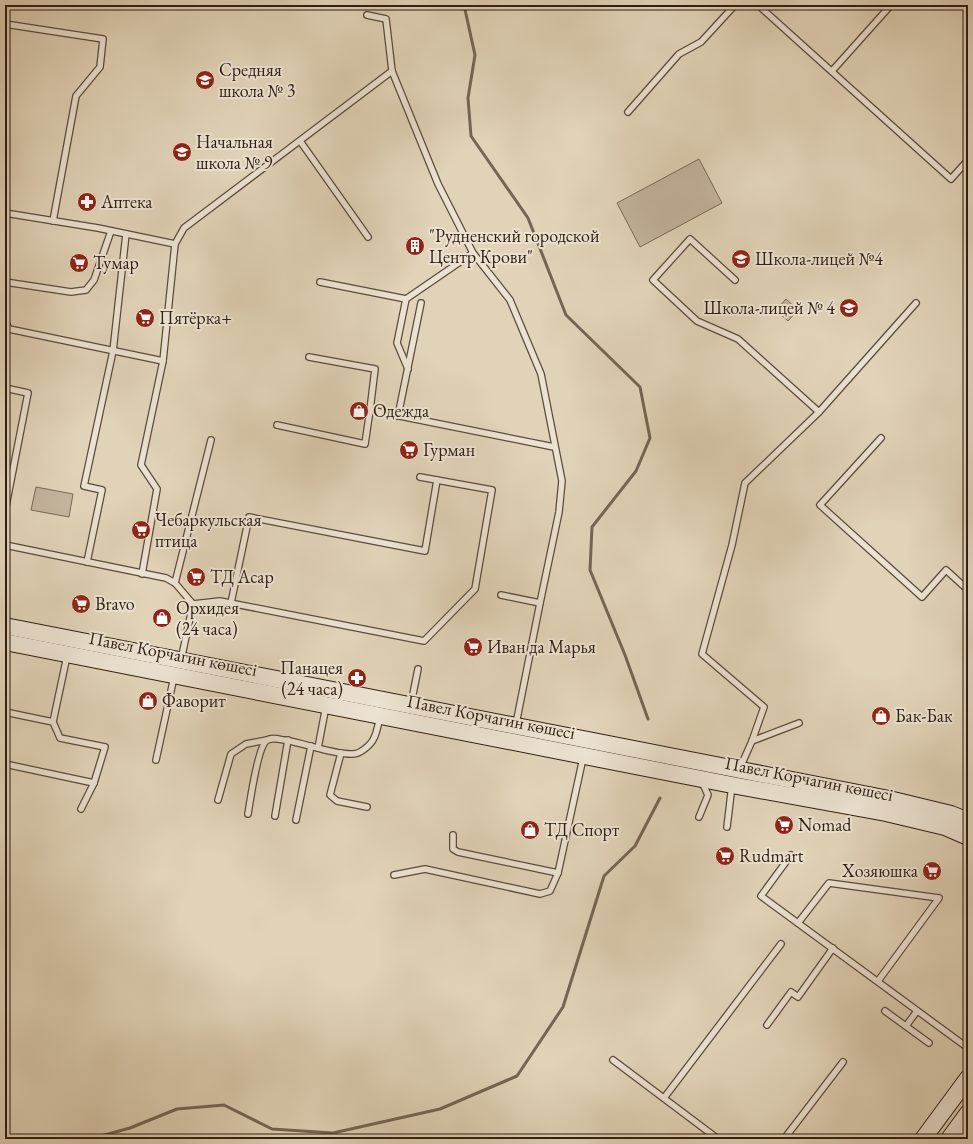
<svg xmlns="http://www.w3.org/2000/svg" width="973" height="1144" font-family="'EB Garamond',serif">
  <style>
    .green { fill: #c3b49c; stroke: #796857 }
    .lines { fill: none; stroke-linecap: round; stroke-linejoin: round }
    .stream { stroke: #756554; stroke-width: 3 }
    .lane-casing { stroke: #5c4a3c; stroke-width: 8 }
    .secondary-casing { stroke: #2f1d12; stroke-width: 18 }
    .lane { stroke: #ece2d1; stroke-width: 5.5 }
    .secondary { stroke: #ece2d1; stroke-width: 16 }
    .labels { text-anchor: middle; stroke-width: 4; stroke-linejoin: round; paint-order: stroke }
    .poi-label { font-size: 18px; fill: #2f1d12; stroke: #ece2d1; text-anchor: start }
    .street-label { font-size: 18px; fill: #2f1d12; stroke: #ece2d1 }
  </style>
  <rect width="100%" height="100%" fill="#e1d3b8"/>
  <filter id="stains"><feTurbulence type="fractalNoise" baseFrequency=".005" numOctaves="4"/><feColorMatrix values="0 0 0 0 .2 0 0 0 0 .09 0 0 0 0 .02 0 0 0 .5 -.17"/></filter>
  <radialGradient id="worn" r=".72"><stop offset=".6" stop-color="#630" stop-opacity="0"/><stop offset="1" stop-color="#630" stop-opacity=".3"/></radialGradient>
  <g class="green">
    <path d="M699 159 722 203 640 247 617 203Z"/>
    <path d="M786 299 798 310 788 321 776 310Z"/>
    <path d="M36 487 73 494 69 517 31 510Z"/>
  </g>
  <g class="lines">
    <g class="stream">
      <path d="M464 5 475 55 468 98 471 136 528 218 566 315 640 387 650 438 636 471 592 527 590 570 625 655 648 719"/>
      <path d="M90 1139 130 1128 177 1109 224 1105 272 1129 333 1133 440 1109 517 1076 563 1007 604 876 635 846 660 798"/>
    </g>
    <g class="lane-casing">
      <g id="lane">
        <path d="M758 5 951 179 968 160"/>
        <path d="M367 15 386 19 392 71 438 184 473 253 510 300 541 374 562 481 559 512 540 603 516 724"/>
        <path d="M5 24 103 39 100 67 76 96 53 221"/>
        <path d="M832 71 891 5"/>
        <path d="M628 112 679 54 701 42 735 5"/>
        <path d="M300 141 368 237"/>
        <path d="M5 213 98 228 175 244"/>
        <path d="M735 280 690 239 653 280 697 321 738 339 819 412"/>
        <path d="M5 282 71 292 86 290 94 280 111 231"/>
        <path d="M320 282 406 299"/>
        <path d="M5 320 9 329 163 361"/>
        <path d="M309 357 375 369 370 410 554 447"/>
        <path d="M408 369 397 343 406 299 473 253"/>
        <path d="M5 388 28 393 5 511"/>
        <path d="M398 416 421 303"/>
        <path d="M277 425 365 444 370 410"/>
        <path d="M881 438 820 505 922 597 946 570 968 590"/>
        <path d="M5 545 166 578 175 583 193 604 220 601 424 641 475 589 492 490 420 477"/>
        <path d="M87 562 102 490 84 486 113 351 126 234"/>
        <path d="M142 574 157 489 141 465 163 361 175 244 184 228 392 71"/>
        <path d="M175 583 211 440"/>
        <path d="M501 595 540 603"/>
        <path d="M231 603 249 517 425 551 437 480"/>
        <path d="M181 660 193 604"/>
        <path d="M411 704 418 669"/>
        <path d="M5 712 53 722 60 738 105 747 94 783 81 809"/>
        <path d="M53 722 67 656"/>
        <path d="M752 741 799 723"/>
        <path d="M318 748 326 706"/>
        <path d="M341 753 330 795 337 801 367 807"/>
        <path d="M156 760 174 677"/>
        <path d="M5 764 94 783"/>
        <path d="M740 768 752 741 764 707 702 654 732 545 745 483 819 412 916 303"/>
        <path d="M218 800 231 754 246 744 267 740"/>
        <path d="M248 814C250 801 258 748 266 741 271 737 278 739 284 740 305 743 333 755 353 754 360 754 371 745 374 738 377 732 378 724 380 718"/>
        <path d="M275 816 288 740"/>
        <path d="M699 817 708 795 702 782"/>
        <path d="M296 820 311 746"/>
        <path d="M727 827 732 785"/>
        <path d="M453 835V849L458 852 558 873"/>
        <path d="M791 855 761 896 968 1048"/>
        <path d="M394 875 425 869 540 894 550 891 558 873 583 758"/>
        <path d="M798 923 829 883 939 898 878 981"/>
        <path d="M885 1011 929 1043"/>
        <path d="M767 1025 791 992 798 997 833 948"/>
        <path d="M906 1026 917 1011"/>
        <path d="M613 1060 718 1139"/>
        <path d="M664 1098 781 944"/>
        <path d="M784 1139 843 1062"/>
      </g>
    </g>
    <g class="secondary-casing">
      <g id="secondary">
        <path d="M5 626 889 799 951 814 968 821"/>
        <path d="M5 642 732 785 886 813 945 827 968 837"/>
        <path d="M923 1139 968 1078"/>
        <path d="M949 1139 968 1113"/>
      </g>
    </g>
    <use href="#lane" class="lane"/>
    <use href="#secondary" class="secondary"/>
  </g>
  <defs>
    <g id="school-disc" transform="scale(1)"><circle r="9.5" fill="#8f2418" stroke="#ece2d1"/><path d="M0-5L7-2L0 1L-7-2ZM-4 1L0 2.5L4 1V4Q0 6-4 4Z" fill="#fff"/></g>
    <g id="pharmacy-disc" transform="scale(1)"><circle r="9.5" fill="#8f2418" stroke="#ece2d1"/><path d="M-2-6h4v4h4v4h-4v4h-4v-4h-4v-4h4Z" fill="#fff"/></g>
    <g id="building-disc" transform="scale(1)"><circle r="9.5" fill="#8f2418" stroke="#ece2d1"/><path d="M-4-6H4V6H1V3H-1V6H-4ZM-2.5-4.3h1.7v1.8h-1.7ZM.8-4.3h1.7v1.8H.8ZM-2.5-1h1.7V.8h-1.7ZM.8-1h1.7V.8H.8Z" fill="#fff"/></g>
    <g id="supermarket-disc" transform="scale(1)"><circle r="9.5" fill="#8f2418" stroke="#ece2d1"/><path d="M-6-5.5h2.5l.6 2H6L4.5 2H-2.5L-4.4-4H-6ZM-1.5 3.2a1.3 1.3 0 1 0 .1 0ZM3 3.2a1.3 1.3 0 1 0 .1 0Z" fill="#fff"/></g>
    <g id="shop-disc" transform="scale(1)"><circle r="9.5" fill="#8f2418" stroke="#ece2d1"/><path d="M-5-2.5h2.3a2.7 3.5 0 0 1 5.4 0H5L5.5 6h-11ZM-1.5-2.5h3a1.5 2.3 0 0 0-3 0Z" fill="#fff"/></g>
  </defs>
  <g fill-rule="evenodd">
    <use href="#school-disc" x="205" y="80"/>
    <use href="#school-disc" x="182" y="152"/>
    <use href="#pharmacy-disc" x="87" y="202"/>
    <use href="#building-disc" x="415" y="246"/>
    <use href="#school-disc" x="741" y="259"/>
    <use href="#supermarket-disc" x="79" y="263"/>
    <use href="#school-disc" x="849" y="308"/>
    <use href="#supermarket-disc" x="145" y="318"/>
    <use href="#shop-disc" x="359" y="411"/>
    <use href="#supermarket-disc" x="409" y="450"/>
    <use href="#supermarket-disc" x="141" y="530"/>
    <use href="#supermarket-disc" x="196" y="577"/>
    <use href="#supermarket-disc" x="81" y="604"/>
    <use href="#shop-disc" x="162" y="618"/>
    <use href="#supermarket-disc" x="473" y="647"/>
    <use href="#pharmacy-disc" x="357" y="678"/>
    <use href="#shop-disc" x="148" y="701"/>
    <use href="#shop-disc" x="881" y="716"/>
    <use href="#supermarket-disc" x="784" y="825"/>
    <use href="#shop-disc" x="530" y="830"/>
    <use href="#supermarket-disc" x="725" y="856"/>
    <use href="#supermarket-disc" x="932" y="871"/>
  </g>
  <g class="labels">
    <g class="poi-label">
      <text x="219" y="76">Средняя<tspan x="219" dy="21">школа № 3</tspan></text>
      <text x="196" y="148">Начальная<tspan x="196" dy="21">школа № 9</tspan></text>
      <text x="101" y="208">Аптека</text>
      <text x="429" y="242">"Рудненский городской<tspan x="429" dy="21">Центр Крови"</tspan></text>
      <text x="755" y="265">Школа-лицей №4</text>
      <text x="93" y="269">Тумар</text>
      <text x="835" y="314" text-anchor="end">Школа-лицей № 4</text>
      <text x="159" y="324">Пятёрка+</text>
      <text x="373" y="417">Одежда</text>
      <text x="423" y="456">Гурман</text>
      <text x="155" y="526">Чебаркульская<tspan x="155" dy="21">птица</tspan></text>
      <text x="210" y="583">ТД Асар</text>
      <text x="95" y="610">Bravo</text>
      <text x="176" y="614">Орхидея<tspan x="176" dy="21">(24 часа)</tspan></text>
      <text x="487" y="653">Иван да Марья</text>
      <text x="343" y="674" text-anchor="end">Панацея<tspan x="343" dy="21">(24 часа)</tspan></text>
      <text x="162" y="707">Фаворит</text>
      <text x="895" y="722">Бак-Бак</text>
      <text x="798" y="831">Nomad</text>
      <text x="544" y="836">ТД Спорт</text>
      <text x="739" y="862">Rudmart</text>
      <text x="918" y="877" text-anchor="end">Хозяюшка</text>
    </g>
    <g class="street-label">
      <text transform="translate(173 654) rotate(11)" y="6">Павел Корчагин көшесі</text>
      <text transform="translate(491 717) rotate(11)" y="6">Павел Корчагин көшесі</text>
      <text transform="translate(809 779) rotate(11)" y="6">Павел Корчагин көшесі</text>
    </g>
  </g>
  <rect width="973" height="1144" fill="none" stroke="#e1d3b8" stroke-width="20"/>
  <rect x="6" y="6" width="961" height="1132" fill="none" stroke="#2f1d12" stroke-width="2"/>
  <rect x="10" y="10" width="953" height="1124" fill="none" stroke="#2f1d12"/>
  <rect width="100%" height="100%" filter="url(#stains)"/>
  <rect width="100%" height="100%" fill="url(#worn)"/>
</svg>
